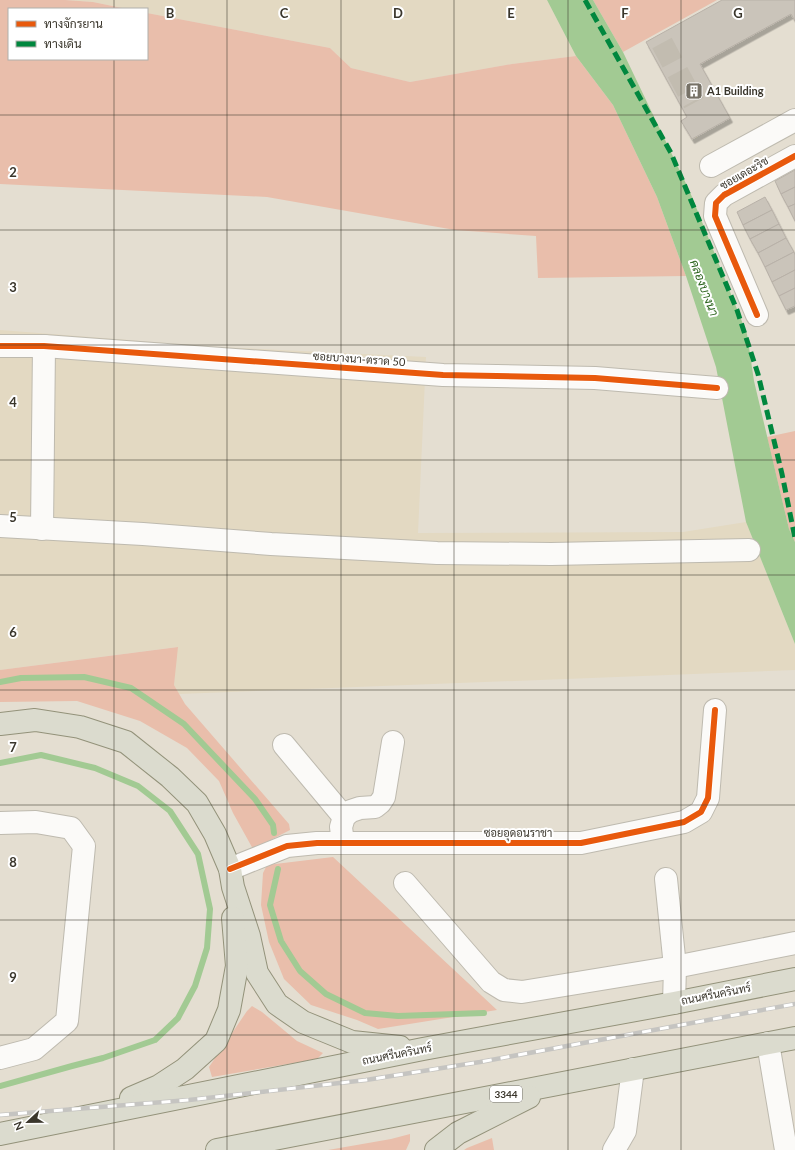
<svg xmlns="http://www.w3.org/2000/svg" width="795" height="1150" font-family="Lato,Sarabun,sans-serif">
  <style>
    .built { fill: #e3d9c2 }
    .green { fill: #e9beab }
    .water { fill: #a2ca93 }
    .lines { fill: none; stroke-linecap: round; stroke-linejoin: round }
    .stream { stroke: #a2ca93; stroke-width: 6 }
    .building { fill: #cac4ba; stroke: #b8b1a8; filter: url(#shadow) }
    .minor-tunnel { stroke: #c2bcb0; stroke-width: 22; stroke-dasharray: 22 11; stroke-linecap: butt }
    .minor-casing { stroke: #bebaaf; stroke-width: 24 }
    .major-casing { stroke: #93927a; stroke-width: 24 }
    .minor { stroke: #fbfaf8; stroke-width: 22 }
    .major { stroke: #dbdbce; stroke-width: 22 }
    .rail-casing { stroke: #c5c4c1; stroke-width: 4.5 }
    .rail { stroke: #fff; stroke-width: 3; stroke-dasharray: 9; stroke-linecap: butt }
    .quiet { stroke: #00873e; stroke-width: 5; stroke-dasharray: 10 5; stroke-linecap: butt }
    .cycleway-casing { stroke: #fff; stroke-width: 8 }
    .cycleway { stroke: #e8590c; stroke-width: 6 }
    .grid { fill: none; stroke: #3a362c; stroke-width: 1; stroke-opacity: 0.55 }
    .labels { text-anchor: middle; stroke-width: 4; stroke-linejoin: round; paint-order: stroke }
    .shield { fill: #fff; stroke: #75726b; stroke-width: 1 }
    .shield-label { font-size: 10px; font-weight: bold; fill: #3a362c }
    .poi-label { font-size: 11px; font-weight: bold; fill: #3a362c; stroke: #fff; text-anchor: start }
    .street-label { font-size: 11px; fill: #3a362c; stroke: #fff }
    .water-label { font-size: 12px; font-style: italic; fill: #2a631b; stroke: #fff }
    .grid-label { font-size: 13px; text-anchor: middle; font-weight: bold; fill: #3a362c; stroke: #fff; stroke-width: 4; stroke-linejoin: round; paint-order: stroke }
  </style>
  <defs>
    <filter id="shadow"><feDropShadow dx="2.5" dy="4.5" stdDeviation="0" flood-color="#0004"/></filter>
  </defs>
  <rect width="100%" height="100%" fill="#e4ded1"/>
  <g class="built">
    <path d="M65 0H547L576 56 512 64 410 82 351 68 330 48 147 13V9H127L93 2Z"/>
    <path d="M0 330 218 347 426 357 418 533 683 532 746 522 795 644V670L179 694 174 685 177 647 0 670Z"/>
  </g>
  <g class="green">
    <path d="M0 0H65L93 2 127 9H9V59H147V13L330 48 351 68 410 82 512 64 576 56 613 105 657 197 686 276 538 278 536 236 455 230 267 197 0 184Z"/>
    <path d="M593 0H717L623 52Z"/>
    <path d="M795 431V542L789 529 767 437Z"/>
    <path d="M178 647 174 685 185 704 289 824 290 830 253 849 233 813 219 781 187 748 140 721 77 701 0 702V670Z"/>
    <path d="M333 857 497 1010 378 1029 357 1020 311 1005 284 979 269 942 261 905 263 873 267 865Z"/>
    <path d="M252 1006 262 1012 297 1041 323 1053 317 1059 212 1077 209 1067 247 1011Z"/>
    <path d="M410 1134V1141L406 1150H328L391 1139Z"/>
    <path d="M492 1138 494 1150H464L467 1148Z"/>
  </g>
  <path class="water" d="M547 0H593L623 52 690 192 747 334 754 381 789 529 795 542V644L746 522 716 367 686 276 657 197 613 105 576 56Z"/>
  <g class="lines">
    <g class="stream">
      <path d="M0 682 21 678 84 677 131 688 184 724 255 799 273 825 274 833"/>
      <path d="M0 763 41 755 95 768 138 786 170 811 198 854 210 909 207 948 195 986 178 1018 155 1040 103 1058 72 1066 0 1086"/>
      <path d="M278 869 270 905 281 941 300 971 326 994 365 1013 398 1016 484 1013"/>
    </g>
  </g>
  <g class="building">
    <path d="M722 0H795V21L791 14 700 64 730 118 692 139 681 121 687 117 646 42Z"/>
    <path d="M795 170V187L781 194 775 181Z"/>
    <path d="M795 187V204L788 207 781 194Z"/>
    <path d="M765 197 772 210 743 225 737 212Z"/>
    <path d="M795 204V221L788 207Z"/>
    <path d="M772 210 779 224 750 239 743 225Z"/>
    <path d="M779 224 786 238 758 253 750 239Z"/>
    <path d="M786 238 794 252 765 267 758 253Z"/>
    <path d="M794 252 795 255V270L772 282 765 267Z"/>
    <path d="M795 270V288L779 296 772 282Z"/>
    <path d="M795 288V306L786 310 779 296Z"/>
  </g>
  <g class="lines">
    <path class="minor-tunnel" d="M662 43 694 103"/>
    <g class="minor-casing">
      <g id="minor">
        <path d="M711 166 795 120"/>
        <path d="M757 315 715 216 716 203 724 195 795 156"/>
        <path d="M0 346H44L443 375 595 378 717 388"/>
        <path d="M0 526 143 534 271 544 437 553 551 554 749 550"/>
        <path d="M42 529 44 346"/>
        <path d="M284 745 344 817"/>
        <path d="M0 823 36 822 71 828 84 846 67 1021 34 1049 0 1058"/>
        <path d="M343 843 341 827 344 817 351 811 360 808 375 807 380 803 384 797 393 742"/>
        <path d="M230 869 287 846 317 843H581L684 822 701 812 708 798 715 710"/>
        <path d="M666 879 675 967 674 1003"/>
        <path d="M405 883 491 982 504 990 522 992 675 967 795 943"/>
        <path d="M768 1043 786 1150"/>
        <path d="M614 1150 625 1131 633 1069"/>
      </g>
    </g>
    <g class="major-casing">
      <g id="major">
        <path d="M0 724 35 720 80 727 126 742 170 777 197 803 215 834 230 869 233 887 249 936 257 973 277 1004 303 1022 352 1042 400 1047"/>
        <path d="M131 1098 159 1086 185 1069 216 1041 229 1010 237 966 233 918"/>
        <path d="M0 1134 423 1049 674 1003 795 979"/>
        <path d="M217 1150 795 1038"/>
        <path d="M436 1150 458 1133 529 1097"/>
      </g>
    </g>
    <use href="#minor" class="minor"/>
    <use href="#major" class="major"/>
    <g class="rail-casing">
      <path id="rail" d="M0 1115 189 1100 366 1080 480 1062 795 1004"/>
    </g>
    <use href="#rail" class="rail"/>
    <path class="quiet" d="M585 0 671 153 737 310 758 374 782 474 795 538"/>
    <g class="cycleway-casing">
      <g id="cycleway">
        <path d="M757 315 715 216 716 203 724 195 795 156"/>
        <path d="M0 346H44L443 375 595 378 717 388"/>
        <path d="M230 869 287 846 317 843H581L684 822 701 812 708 798 715 710"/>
      </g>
    </g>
    <use href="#cycleway" class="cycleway"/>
  </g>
  <path class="grid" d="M114 0V9M227 0V1150M341 0V1150M454 0V1150M568 0V1150M681 0V1150M114 59V1150M0 115H795M0 230H795M0 345H795M0 460H795M0 575H795M0 690H795M0 805H795M0 920H795M0 1035H795"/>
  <defs>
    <g id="building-square" transform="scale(0.9)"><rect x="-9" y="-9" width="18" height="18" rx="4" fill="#767166" stroke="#fff"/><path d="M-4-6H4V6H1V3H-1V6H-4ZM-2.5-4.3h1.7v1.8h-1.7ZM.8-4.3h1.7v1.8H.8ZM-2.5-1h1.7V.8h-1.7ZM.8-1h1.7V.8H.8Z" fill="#fff"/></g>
  </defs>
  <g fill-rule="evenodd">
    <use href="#building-square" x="694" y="91"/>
  </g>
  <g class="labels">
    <rect class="shield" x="490" y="1086" width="32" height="16" rx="3"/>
    <g class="shield-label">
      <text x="506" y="1098">3344</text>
    </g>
    <g class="poi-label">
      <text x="707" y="95">A1 Building</text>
    </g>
    <g class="street-label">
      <text transform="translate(744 173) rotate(-30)" y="4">ซอยเดอะริช</text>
      <text transform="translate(359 359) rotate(4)" y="4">ซอยบางนา-ตราด 50</text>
      <text x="518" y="837">ซอยอุดอนราชา</text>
      <text transform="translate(716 994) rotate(-11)" y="4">ถนนศรีนครินทร์</text>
      <text transform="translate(397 1054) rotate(-11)" y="4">ถนนศรีนครินทร์</text>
    </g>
    <g class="water-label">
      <text transform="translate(704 288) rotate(69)" y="4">คลองบางนา</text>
    </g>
  </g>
  <g class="grid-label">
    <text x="170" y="18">B</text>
    <text x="284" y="18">C</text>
    <text x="398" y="18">D</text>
    <text x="511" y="18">E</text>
    <text x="625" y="18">F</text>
    <text x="738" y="18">G</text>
    <text x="13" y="177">2</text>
    <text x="13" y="292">3</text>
    <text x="13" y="407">4</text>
    <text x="13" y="522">5</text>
    <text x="13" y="637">6</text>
    <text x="13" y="752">7</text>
    <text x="13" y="867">8</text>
    <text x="13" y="982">9</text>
  </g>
  <rect x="8" y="8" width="140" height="52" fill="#ffffff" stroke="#b0afab"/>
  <rect x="16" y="21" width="20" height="6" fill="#e8590c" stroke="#b0afab"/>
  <text x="44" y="28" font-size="12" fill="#3a362c">ทางจักรยาน</text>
  <rect x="16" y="41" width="20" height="6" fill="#00873e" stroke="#b0afab"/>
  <text x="44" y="48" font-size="12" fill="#3a362c">ทางเดิน</text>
  <g transform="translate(28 1122) rotate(248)" stroke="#ffffff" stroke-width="3" paint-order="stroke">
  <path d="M0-3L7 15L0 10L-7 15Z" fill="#3a362c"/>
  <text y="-6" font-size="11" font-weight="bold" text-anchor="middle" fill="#3a362c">N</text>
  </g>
</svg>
